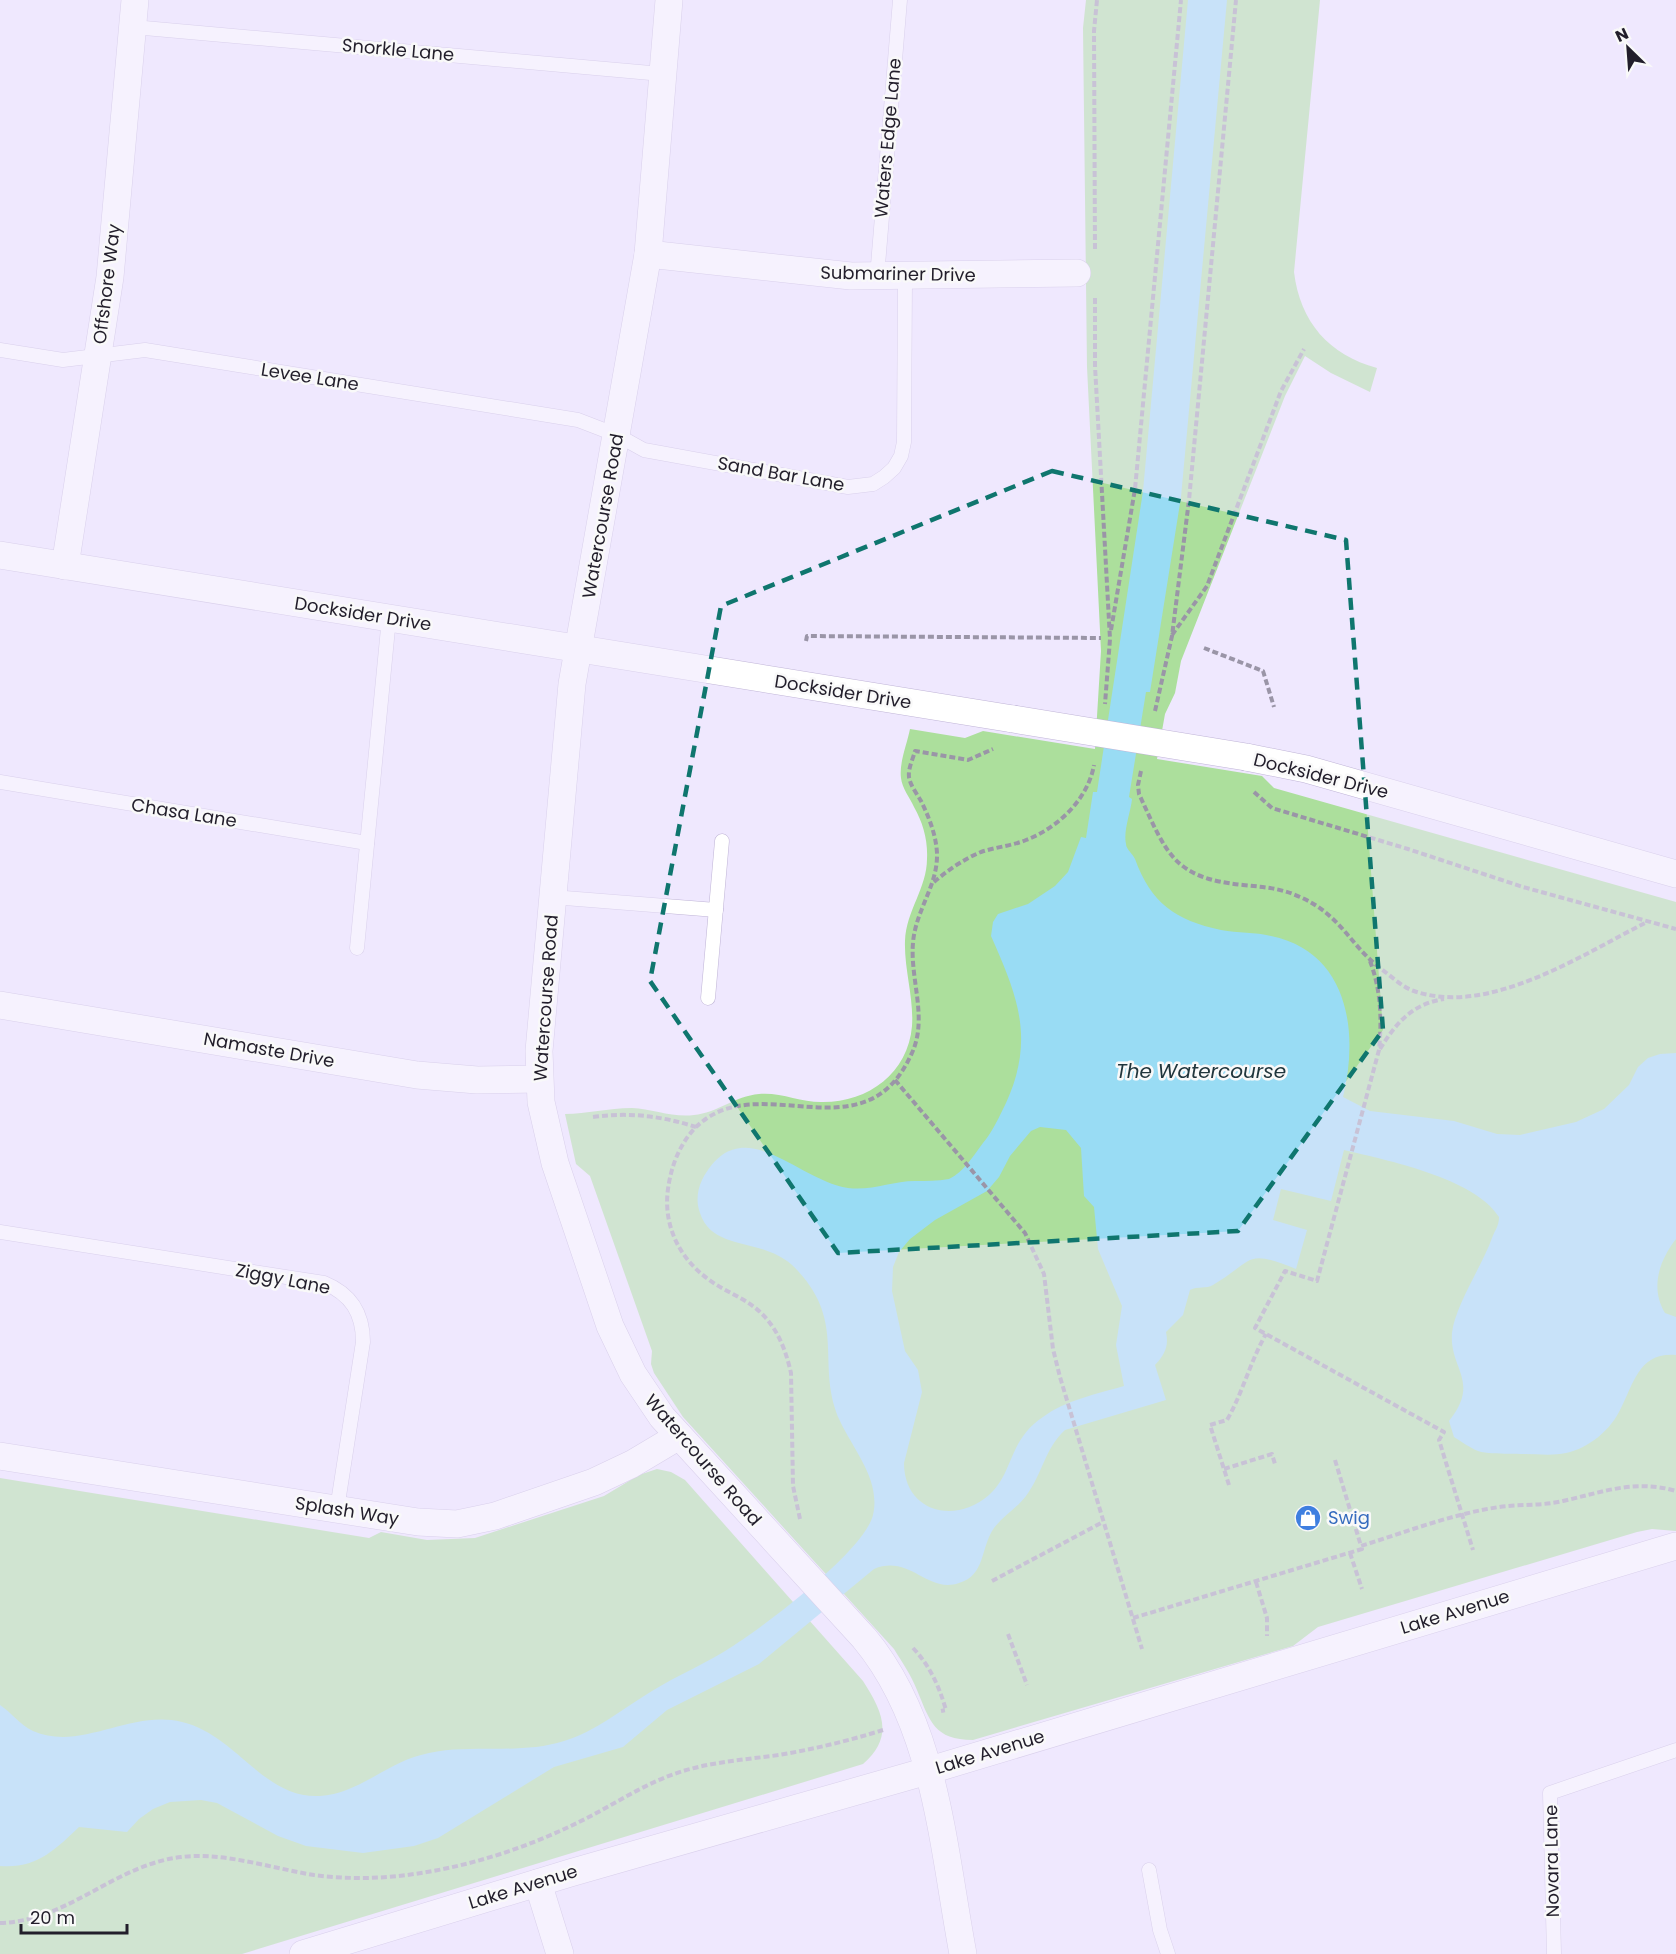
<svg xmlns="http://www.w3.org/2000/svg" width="1676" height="1954" font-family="Poppins,sans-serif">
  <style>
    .green { fill: #acdf9c }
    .water { fill: #99dcf4; fill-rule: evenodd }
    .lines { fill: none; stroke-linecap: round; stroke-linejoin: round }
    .lane-casing { stroke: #c0b5d7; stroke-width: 15 }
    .street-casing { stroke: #c0b5d7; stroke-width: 28 }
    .path { stroke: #9a95a7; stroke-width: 4; stroke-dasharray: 6 3; stroke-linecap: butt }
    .lane { stroke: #fff; stroke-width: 14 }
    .street { stroke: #fff; stroke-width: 27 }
    .street-bridge-casing { stroke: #c0b5d7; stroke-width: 28; stroke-linecap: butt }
    .street-bridge { stroke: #fff; stroke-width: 27 }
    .marked { fill: none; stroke: #0f766e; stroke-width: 4.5; stroke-dasharray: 12 8; stroke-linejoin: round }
    .labels { text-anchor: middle; stroke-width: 5; stroke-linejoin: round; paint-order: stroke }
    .street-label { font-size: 18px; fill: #221e2b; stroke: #f9f9f9 }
    .shop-label { font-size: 18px; fill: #366cbe; stroke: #f9f9f9; text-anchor: start }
    .water-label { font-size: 20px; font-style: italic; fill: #20363d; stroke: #f9f9f9 }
  </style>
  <rect width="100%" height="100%" fill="#efe8fe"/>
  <g class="green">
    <path d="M1086 0H1320L1294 272C1300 322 1329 355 1377 368L1370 392 1331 373 1305 356 1285 396 1181 661 1175 693 1165 714 1157 759 1262 776 1274 788 1676 902V1531L1652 1529 1637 1532 1318 1627 1293 1646 973 1740C934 1740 930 1721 917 1690 911 1675 902 1662 894 1649L683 1417 654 1373 651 1364 652 1351 590 1176 576 1164 565 1114C587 1114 608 1108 632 1108 652 1109 674 1118 694 1115 717 1113 735 1096 759 1094 780 1092 800 1102 821 1102 867 1103 908 1074 912 1026 914 998 904 969 905 941 906 911 927 888 927 859 928 840 923 823 914 807 910 798 902 788 901 778 899 763 907 744 910 729L965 738 983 731 1095 749 1101 651 1087 367 1083 28Z"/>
    <path d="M657 1469 671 1472 685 1480 863 1681C882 1711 895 1736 863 1764L242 1954H0V1478L369 1538 381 1532 427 1540 475 1538 604 1496 639 1475Z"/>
  </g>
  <path class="water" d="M1188 0H1227L1181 497 1150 692H1146L1129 797 1132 799C1131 811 1123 831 1126 844 1126 849 1133 854 1135 859 1151 903 1175 920 1221 930 1238 933 1255 932 1271 936 1349 952 1359 1033 1343 1097L1370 1111 1454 1121 1497 1134 1520 1135 1576 1122 1604 1109 1629 1085 1638 1067 1648 1058 1660 1054 1676 1053V1239C1659 1261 1650 1288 1665 1313L1676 1317V1355C1639 1352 1634 1383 1621 1408 1611 1430 1589 1448 1566 1453 1552 1456 1538 1454 1524 1454 1510 1453 1491 1455 1478 1451 1470 1448 1461 1441 1454 1437L1449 1421C1481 1381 1449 1369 1452 1333 1455 1306 1482 1266 1492 1238 1495 1230 1499 1226 1499 1217 1475 1178 1386 1160 1344 1150L1331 1201 1281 1189 1273 1220 1307 1230 1296 1269C1244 1248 1255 1260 1213 1285 1206 1289 1198 1286 1190 1290L1183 1315 1166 1332C1169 1346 1165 1354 1155 1365L1166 1400 1065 1430C1045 1448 1042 1475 1026 1496 1017 1508 1003 1516 994 1528 980 1548 986 1575 959 1583 927 1594 910 1554 874 1569L759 1664 667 1710 623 1747 554 1767 438 1838 414 1846 363 1853 306 1846 278 1836 217 1803 201 1800 170 1802 153 1809 139 1819 127 1832 79 1827C55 1850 36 1869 0 1866V1705C12 1713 20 1725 33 1731 81 1752 131 1709 182 1722 237 1735 263 1799 320 1796 357 1794 386 1764 421 1755 467 1742 517 1756 564 1741 597 1731 622 1709 652 1691 678 1675 707 1663 733 1646 766 1625 865 1550 873 1515 881 1480 854 1451 840 1421 815 1366 847 1324 798 1271 790 1262 781 1256 770 1252 744 1241 710 1244 700 1213 696 1202 697 1191 702 1180 741 1107 796 1180 848 1188 872 1191 892 1181 915 1181 927 1181 937 1181 949 1179 964 1172 973 1156 983 1143 993 1131 999 1117 1006 1103 1035 1039 1018 997 991 936L993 922 998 914 1028 904 1055 886 1068 872 1081 837 1086 838 1093 792H1097L1143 491ZM1040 1127 1066 1130 1081 1148 1084 1196 1094 1207 1098 1249 1122 1306 1116 1345 1124 1386C1097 1394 1066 1400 1043 1417 1008 1440 1014 1473 989 1495 955 1525 904 1512 904 1463L922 1392 918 1370 905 1351 892 1291 893 1267 899 1252 910 1239 935 1220 987 1191 999 1177 1010 1156 1031 1131Z"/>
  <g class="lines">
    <g class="lane-casing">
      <g id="lane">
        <path d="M133 27 662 74"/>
        <path d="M877 277 900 0"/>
        <path d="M0 350 63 360 145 350 578 420 617 435 644 450 848 487 873 484 884 477 894 468 901 456 904 442 905 277"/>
        <path d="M0 782 367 843"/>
        <path d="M552 897 716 910"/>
        <path d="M357 948 389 618"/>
        <path d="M708 998 722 841"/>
        <path d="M0 1232 324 1283C351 1294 363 1313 363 1342L337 1509"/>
        <path d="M1149 1870 1160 1930 1168 1954"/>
        <path d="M1554 1954 1550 1793 1676 1750"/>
      </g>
    </g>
    <g class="street-casing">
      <g id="street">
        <path d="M669 0 648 254 572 684 539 1051 541 1102 555 1163 610 1326 633 1374 662 1417 864 1638C936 1724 943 1848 963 1954"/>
        <path d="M648 254 851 276 1077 273"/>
        <path d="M0 555 1013 719"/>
        <path d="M65 566 110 277 135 0"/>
        <path d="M1246 757 1306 769 1676 874"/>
        <path d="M0 1005 417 1075 477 1080 539 1079"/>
        <path d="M0 1456 418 1522 457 1524 495 1516 594 1482 632 1464 679 1436"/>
        <path d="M538 1883 560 1954"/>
        <path d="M303 1954 570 1873 927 1771 1676 1546"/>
      </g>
    </g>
    <g class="path">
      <path d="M1095 249 1094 31 1097 0"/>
      <path d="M1095 298V366L1110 639 1105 704"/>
      <path d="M1111 630 1135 489 1181 0"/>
      <path d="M1172 635 1207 586 1281 391 1304 349"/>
      <path d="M806 641 807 636 1101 638"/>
      <path d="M1204 648 1263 671 1274 707"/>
      <path d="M1155 711 1172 636 1189 500 1236 0"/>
      <path d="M1141 771 1138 785 1139 794C1167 854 1173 878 1243 885 1263 887 1281 888 1300 897 1341 915 1349 944 1380 968 1391 976 1402 987 1414 991 1489 1017 1581 955 1647 922"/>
      <path d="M1254 792 1272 808 1408 849 1523 887 1676 929"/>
      <path d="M934 882C948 870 964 859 981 852 996 847 1011 846 1026 840 1058 828 1088 799 1094 765"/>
      <path d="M1370 961C1381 990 1382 1019 1379 1050L1317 1281 1285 1271 1255 1328 1444 1432 1439 1440 1473 1550"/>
      <path d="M1380 1049C1396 1023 1412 1004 1444 999"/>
      <path d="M895 1080 1025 1233 1044 1274 1053 1349 1060 1377 1142 1649"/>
      <path d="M593 1117C630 1112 661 1116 696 1127"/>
      <path d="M1335 1460 1361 1546C1406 1532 1452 1514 1499 1507 1520 1504 1542 1506 1563 1501 1603 1492 1635 1479 1676 1491"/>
      <path d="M1224 1469 1272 1454 1275 1464"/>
      <path d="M1229 1485 1210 1425 1227 1420C1243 1392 1250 1362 1266 1334"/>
      <path d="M800 1519 793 1486 791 1373C786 1351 778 1329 761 1313 746 1298 725 1292 708 1279 679 1258 663 1225 668 1189 671 1167 679 1145 695 1128 758 1065 863 1159 911 1055 930 1017 907 975 914 935 919 906 938 883 937 853 936 835 929 817 921 801 917 794 910 785 909 777 908 768 913 759 915 751L968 760 993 749"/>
      <path d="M1350 1553 1362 1589"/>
      <path d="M992 1581 1103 1522"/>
      <path d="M1256 1582 1267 1618V1636"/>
      <path d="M1133 1618 1362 1549 1361 1546"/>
      <path d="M1008 1634 1027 1685"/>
      <path d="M913 1648C930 1666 939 1686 946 1710L941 1711"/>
      <path d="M0 1923C69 1921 114 1865 181 1857 225 1852 270 1868 314 1875 344 1879 377 1879 407 1875 470 1867 530 1847 587 1818 616 1803 643 1785 674 1774 708 1762 743 1760 779 1755 814 1749 848 1741 883 1730"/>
    </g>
    <use href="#lane" class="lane"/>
    <use href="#street" class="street"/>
    <g class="street-bridge-casing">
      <path id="street-bridge" d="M1013 719 1246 757"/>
    </g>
    <use href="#street-bridge" class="street-bridge"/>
  </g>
  <path d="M0 0H1676V1954H0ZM1052 471 1346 540 1383 1030 1238 1231 838 1253 650 981 721 606Z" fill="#efe8fe" fill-opacity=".55" fill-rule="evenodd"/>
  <path class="marked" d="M1052 471 1346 540 1383 1030 1238 1231 838 1253 650 981 721 606Z"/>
  <defs>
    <g id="shop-disc" transform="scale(1.35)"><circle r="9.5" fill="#3f7fe0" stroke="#f9f9f9"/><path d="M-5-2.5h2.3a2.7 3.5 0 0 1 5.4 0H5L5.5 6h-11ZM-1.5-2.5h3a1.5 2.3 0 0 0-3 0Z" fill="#fff"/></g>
  </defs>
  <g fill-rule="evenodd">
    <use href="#shop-disc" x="1308" y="1518"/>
  </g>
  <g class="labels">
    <g class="street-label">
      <text transform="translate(398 50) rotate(5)" y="6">Snorkle Lane</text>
      <text transform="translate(888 138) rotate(-85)" y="6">Waters Edge Lane</text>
      <text transform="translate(898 274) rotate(1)" y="6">Submariner Drive</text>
      <text transform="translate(107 284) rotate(-83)" y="6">Offshore Way</text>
      <text transform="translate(310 377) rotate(9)" y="6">Levee Lane</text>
      <text transform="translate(781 474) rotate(10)" y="6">Sand Bar Lane</text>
      <text transform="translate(603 516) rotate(-80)" y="6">Watercourse Road</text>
      <text transform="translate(363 614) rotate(9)" y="6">Docksider Drive</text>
      <text transform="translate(843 692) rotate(9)" y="6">Docksider Drive</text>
      <text transform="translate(1321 776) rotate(14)" y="6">Docksider Drive</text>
      <text transform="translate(184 813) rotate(9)" y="6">Chasa Lane</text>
      <text transform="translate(546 998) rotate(-86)" y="6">Watercourse Road</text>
      <text transform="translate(269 1050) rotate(10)" y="6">Namaste Drive</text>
      <text transform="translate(283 1279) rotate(11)" y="6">Ziggy Lane</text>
      <text transform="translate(703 1460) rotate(49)" y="6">Watercourse Road</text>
      <text transform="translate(347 1511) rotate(9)" y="6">Splash Way</text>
      <text transform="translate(1455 1612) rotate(-17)" y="6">Lake Avenue</text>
      <text transform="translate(990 1752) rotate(-17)" y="6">Lake Avenue</text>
      <text transform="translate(1552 1861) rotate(-91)" y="6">Novara Lane</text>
      <text transform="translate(523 1887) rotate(-17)" y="6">Lake Avenue</text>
    </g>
    <g class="shop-label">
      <text x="1328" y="1524">Swig</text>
    </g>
    <g class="water-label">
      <text x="1201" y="1078">The Watercourse</text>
    </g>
  </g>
  <g transform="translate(1628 48) rotate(335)" stroke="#f9f9f9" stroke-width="4.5" paint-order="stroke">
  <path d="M0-4.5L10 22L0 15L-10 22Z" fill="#221e2b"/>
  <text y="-9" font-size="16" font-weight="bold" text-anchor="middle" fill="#221e2b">N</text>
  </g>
  <path d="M21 1924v9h106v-9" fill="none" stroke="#221e2b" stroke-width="3"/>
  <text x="30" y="1924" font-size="18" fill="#221e2b" stroke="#f9f9f9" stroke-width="4.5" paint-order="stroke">20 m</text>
</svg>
